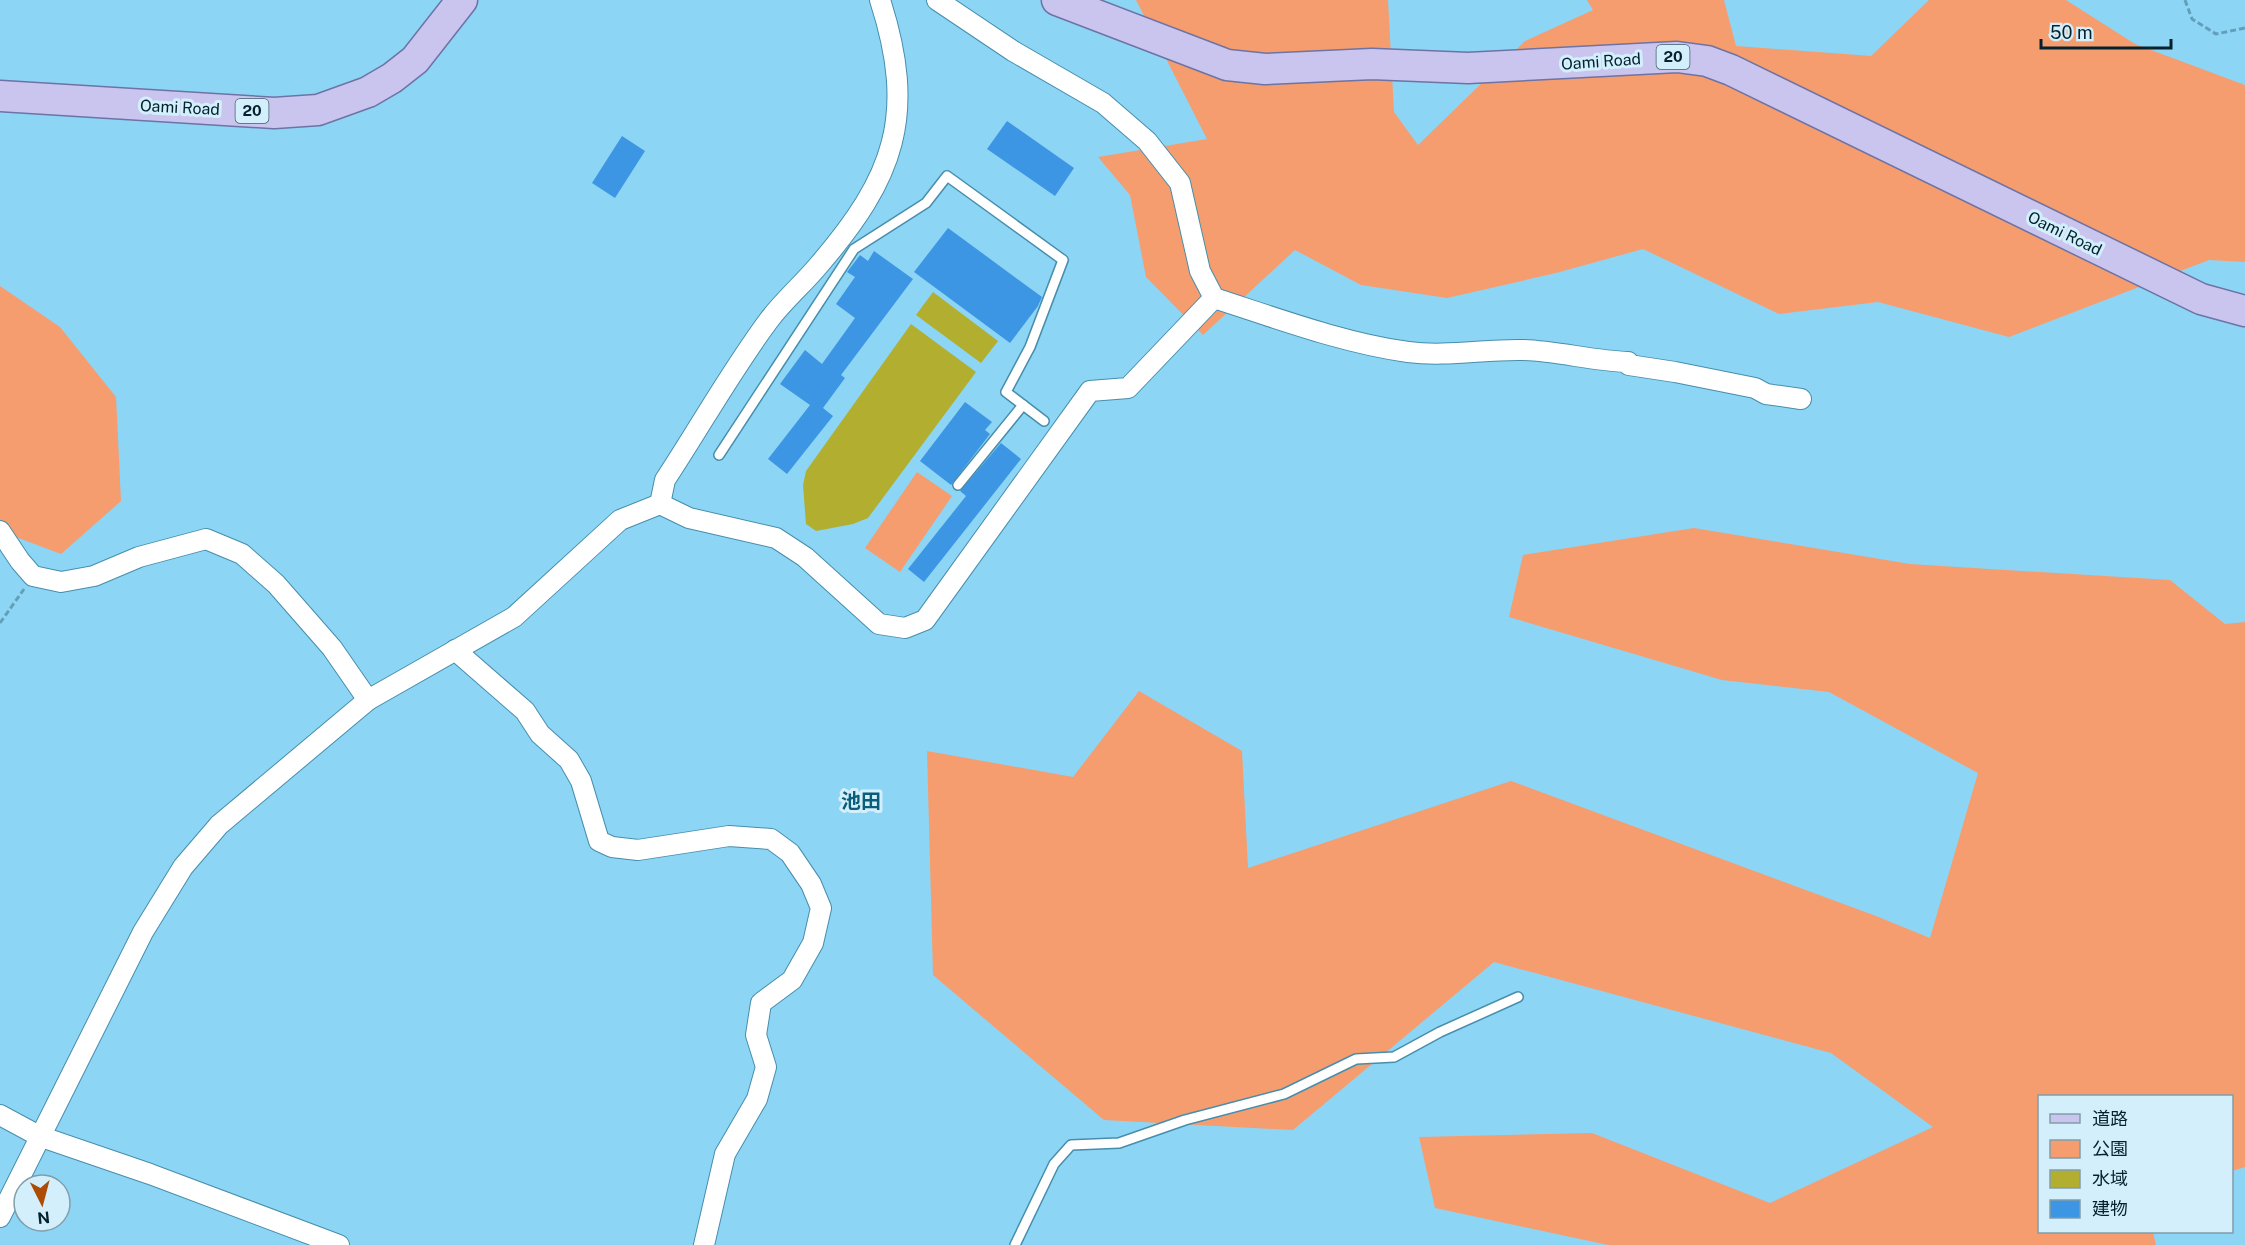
<svg xmlns="http://www.w3.org/2000/svg" width="2245" height="1245" font-family="'Public Sans','Noto Sans JP',sans-serif">
  <style>
    .green { fill: #f59d6f }
    .water { fill: #b2ae30 }
    .building { fill: #3d96e3 }
    .lines { fill: none; stroke-linecap: round; stroke-linejoin: round }
    .lane-casing { stroke: #478eac; stroke-width: 12 }
    .street-casing { stroke: #478eac; stroke-width: 22 }
    .primary-casing { stroke: #6d73a4; stroke-width: 33 }
    .path { stroke: #649fb9; stroke-width: 3; stroke-dasharray: 6 3; stroke-linecap: butt }
    .lane { stroke: #fff; stroke-width: 9 }
    .street { stroke: #fff; stroke-width: 20 }
    .primary { stroke: #c9c5ee; stroke-width: 30 }
    .labels { text-anchor: middle; stroke-width: 6; stroke-linejoin: round; paint-order: stroke }
    .shield { fill: #d4effc; stroke: #42606c; stroke-width: 1.5 }
    .shield-label { font-size: 15px; font-weight: bold; fill: #04222e }
    .street-label { font-size: 16px; fill: #04222e; stroke: #d4effc }
    .quarter-label { font-size: 20px; font-weight: bold; fill: #0a5e79; stroke: #d4effc }
  </style>
  <rect width="100%" height="100%" fill="#8dd5f5"/>
  <g class="green">
    <path d="M1136 0H1388L1394 112 1418 145 1525 41 1593 10 1587 0H1724L1736 46 1871 56 1929 0H2066L2135 44 2245 85V262L2209 260 2009 337 1878 302 1779 314 1643 249 1556 273 1447 298 1361 285 1295 250 1203 335 1146 277 1130 195 1098 157 1207 139Z"/>
    <path d="M0 286 60 327 116 397 121 501 61 554 0 531Z"/>
    <path d="M917 472 952 496 900 572 865 548Z"/>
    <path d="M1694 528 1910 564 2170 580 2225 624 2245 622V1167L2232 1171V1096H2040V1232H2153L2156 1245H1608L1435 1208 1419 1137 1592 1133 1770 1203 1933 1127 1831 1053 1494 962 1293 1130 1104 1120 933 975 927 751 1073 777 1139 691 1242 751 1248 868 1511 781 1876 916 1930 938 1978 773 1829 692 1722 680 1509 617 1523 555Z"/>
  </g>
  <g class="water">
    <path d="M933 292 998 341 981 363 916 315Z"/>
    <path d="M911 324 976 372 868 518 853 524 816 531 806 524 803 485 806 471Z"/>
  </g>
  <g class="building">
    <path d="M1007 121 1074 168 1055 196 987 149Z"/>
    <path d="M622 136 645 151 615 198 592 183Z"/>
    <path d="M948 228 1042 297 1038 306 1010 343 914 272Z"/>
    <path d="M874 251 913 279 841 375 845 378 823 408 833 416 787 474 768 459 810 405 780 384 805 350 822 364 855 318 836 304 855 277 847 272 860 255 868 261Z"/>
    <path d="M965 402 992 422 985 430 990 434 951 485 920 461Z"/>
    <path d="M1001 443 1021 459 924 582 908 569 966 496 960 491Z"/>
  </g>
  <g class="lines">
    <g class="lane-casing">
      <g id="lane">
        <path d="M719 455 854 249 926 203 947 176 1063 260 1030 347 1006 392 1044 421"/>
        <path d="M958 485 1023 405"/>
        <path d="M1015 1245 1054 1164 1071 1145 1119 1143 1185 1120 1284 1094 1356 1059 1394 1057 1440 1032 1518 997"/>
      </g>
    </g>
    <g class="street-casing">
      <g id="street">
        <path d="M937 0 1013 51 1103 103 1147 141 1180 183 1200 271 1214 298C1276 318 1343 343 1408 352 1447 357 1485 349 1523 350 1558 351 1593 361 1628 362L1629 365 1675 372 1755 388 1766 394 1801 399"/>
        <path d="M660 504 665 480C700 427 731 371 769 320 784 300 803 284 818 266 895 177 917 115 880 0"/>
        <path d="M0 531 20 561 33 576 61 582 94 576 139 557 206 539 242 554 276 584 332 648 368 700"/>
        <path d="M455 650 525 711 540 734 569 760 581 781 599 841 612 847 638 850 729 836 771 839 790 853 811 884 821 908 813 943 792 980 761 1003 756 1035 766 1067 757 1099 725 1154 704 1245"/>
        <path d="M0 1115 39 1136 150 1174 339 1245"/>
        <path d="M0 1217 143 932 183 867 219 825 368 700 514 617 620 520 660 504 689 518 776 538 805 557 879 624 905 628 925 620 1090 391 1128 388 1214 298"/>
      </g>
    </g>
    <g class="primary-casing">
      <g id="primary">
        <path d="M1057 0 1227 65 1265 69 1372 64 1468 68 1677 57 1707 61 1731 70 2201 299 2245 311"/>
        <path d="M0 96 274 113 318 110 368 92 392 78 415 60 462 0"/>
      </g>
    </g>
    <g class="path">
      <path d="M2185 0 2192 19 2216 34 2245 28"/>
      <path d="M0 623 24 589"/>
    </g>
    <use href="#lane" class="lane"/>
    <use href="#street" class="street"/>
    <use href="#primary" class="primary"/>
  </g>
  <g class="labels">
    <g class="shield">
      <rect x="1656.5" y="45" width="33" height="24" rx="4.5"/>
      <rect x="235.5" y="99" width="33" height="24" rx="4.5"/>
    </g>
    <g class="shield-label">
      <text x="1673" y="62">20</text>
      <text x="252" y="116">20</text>
    </g>
    <g class="street-label">
      <text transform="translate(1601 61) rotate(-4)" y="6">Oami Road</text>
      <text transform="translate(180 107) rotate(3)" y="6">Oami Road</text>
      <text transform="translate(2065 233) rotate(26)" y="6">Oami Road</text>
    </g>
    <g class="quarter-label">
      <text x="861" y="808">池田</text>
    </g>
  </g>
  <rect x="2038" y="1095" width="195" height="138" fill="#d4effc" stroke="#819daa" stroke-width="1.5"/>
  <rect x="2050" y="1114" width="30" height="9" fill="#c9c5ee" stroke="#819daa" stroke-width="1.5"/>
  <text x="2092" y="1125" font-size="18" fill="#04222e">道路</text>
  <rect x="2050" y="1140" width="30" height="18" fill="#f59d6f" stroke="#819daa" stroke-width="1.5"/>
  <text x="2092" y="1155" font-size="18" fill="#04222e">公園</text>
  <rect x="2050" y="1170" width="30" height="18" fill="#b2ae30" stroke="#819daa" stroke-width="1.5"/>
  <text x="2092" y="1185" font-size="18" fill="#04222e">水域</text>
  <rect x="2050" y="1200" width="30" height="18" fill="#3d96e3" stroke="#819daa" stroke-width="1.5"/>
  <text x="2092" y="1215" font-size="18" fill="#04222e">建物</text>
  <g transform="translate(42 1203) rotate(174)"><circle r="28" fill="#d4effc" stroke="#819daa" stroke-width="1.5"/>
  <path d="M0-4.5L10 22L0 15L-10 22Z" fill="#ad4c04"/>
  <text y="-9" font-size="16" font-weight="bold" text-anchor="middle" fill="#04222e">N</text>
  </g>
  <path d="M2041 39v9h130v-9" fill="none" stroke="#04222e" stroke-width="3"/>
  <text x="2050" y="39" font-size="18" fill="#04222e" stroke="#d4effc" stroke-width="4.5" paint-order="stroke">50 m</text>
</svg>
